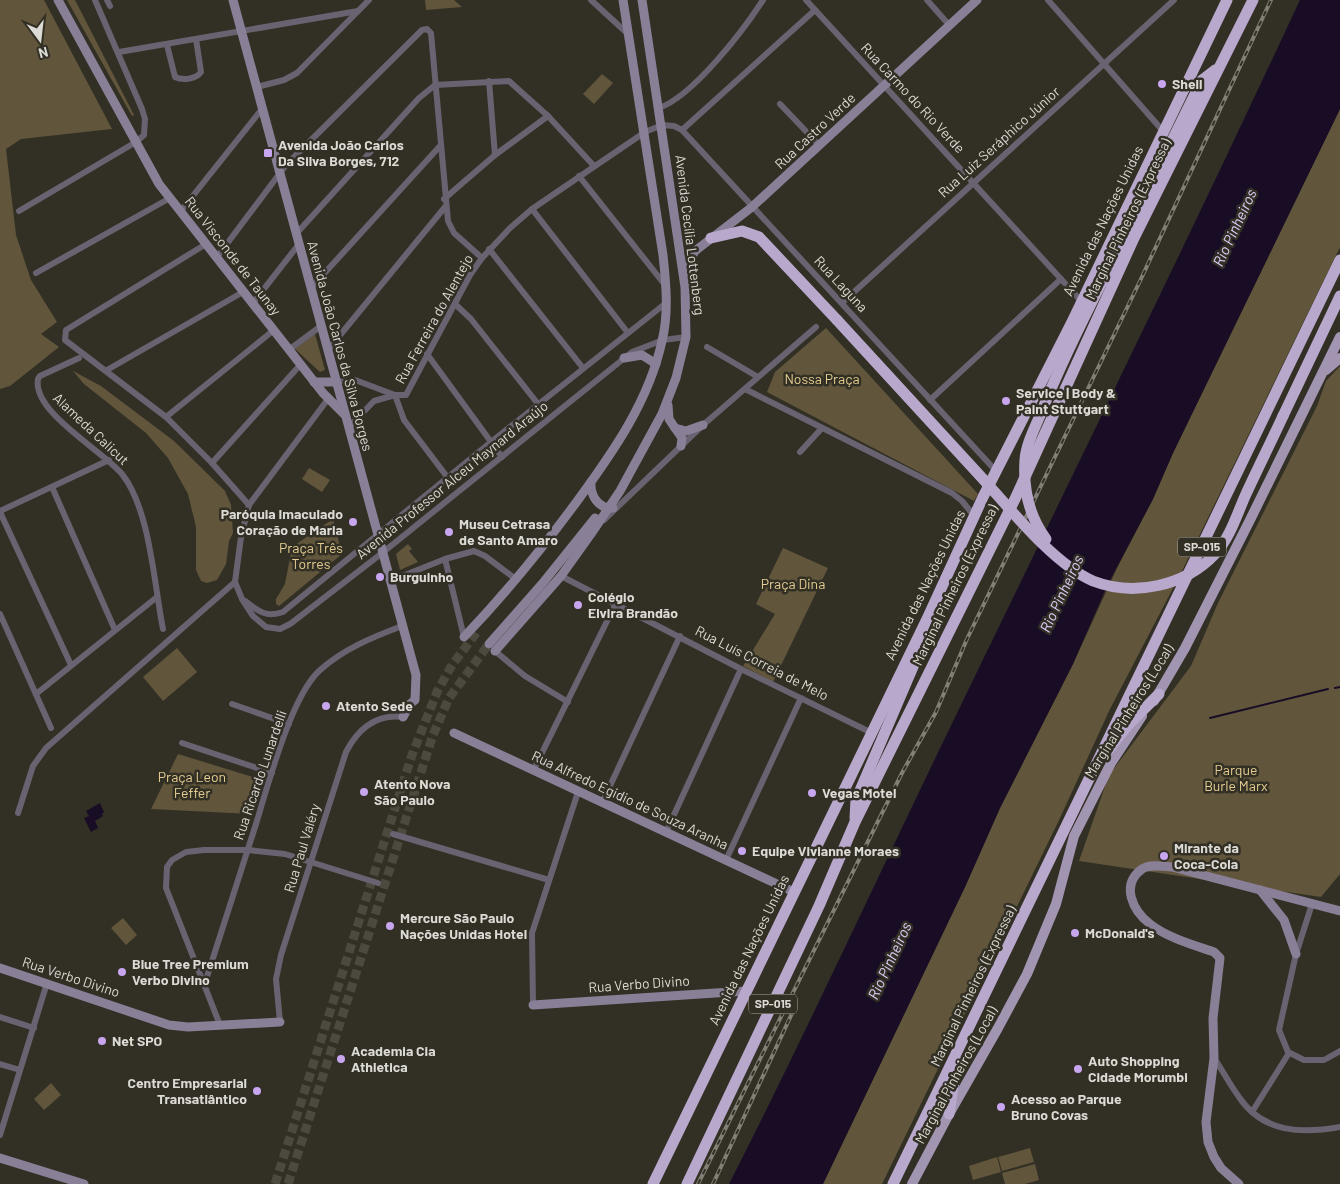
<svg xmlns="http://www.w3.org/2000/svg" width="1340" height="1184" font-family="Barlow,sans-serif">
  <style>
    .green { fill: #61563b }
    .water { fill: #190d26 }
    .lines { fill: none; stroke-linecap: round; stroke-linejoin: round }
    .stream { stroke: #190d26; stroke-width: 2 }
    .secondary-tunnel { stroke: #4c493f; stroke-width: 9; stroke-dasharray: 9 4.5; stroke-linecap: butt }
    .street { stroke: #696371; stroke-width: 6 }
    .secondary { stroke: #897f96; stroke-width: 9 }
    .primary { stroke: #a195b2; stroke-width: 10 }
    .highway { stroke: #b8a9cc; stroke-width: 11 }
    .rail-casing { stroke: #827f77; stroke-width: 4 }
    .rail { stroke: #322f25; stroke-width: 2; stroke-dasharray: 5.5; stroke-linecap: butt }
    .highway-bridge { stroke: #b8a9cc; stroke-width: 11 }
    .poi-dot { fill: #c7a6ef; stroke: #322f25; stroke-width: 2 }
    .labels { text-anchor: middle; stroke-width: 5; stroke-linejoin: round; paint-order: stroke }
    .shield { fill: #322f25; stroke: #a9a7a0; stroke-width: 1 }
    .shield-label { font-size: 12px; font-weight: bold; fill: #dcdad4 }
    .poi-label { font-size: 14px; font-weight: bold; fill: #dcdad4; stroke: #322f25; text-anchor: start }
    .street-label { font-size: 14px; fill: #dcdad4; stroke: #322f25 }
    .park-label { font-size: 14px; fill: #e5cd91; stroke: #322f25 }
    .water-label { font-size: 15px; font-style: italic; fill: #e1cefb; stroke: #322f25 }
  </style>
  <rect width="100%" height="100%" fill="#322f25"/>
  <g class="green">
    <path d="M0 0H44L112 129 21 139 6 149 16 235 31 280 57 322 41 334 59 347 10 386 0 389Z"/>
    <path d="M67 0H75L134 115 132 116Z"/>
    <path d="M425 0H454L462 7 426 10Z"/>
    <path d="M602 74 613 83 594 104 583 94Z"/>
    <path d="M1340 109V247L1183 569 1110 709 1060 818 882 1184H823L965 887 1000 808 1073 664 1117 568 1153 499 1173 453Z"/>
    <path d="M826 328 978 494 974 501 767 392 775 372Z"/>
    <path d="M315 334 325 370 320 372 295 349Z"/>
    <path d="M1340 366V874L1321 897 1079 861 1109 775 1191 666 1218 603 1317 406 1326 381Z"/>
    <path d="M73 371 101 386 174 441 225 491 231 505 233 533 229 541 226 564 217 580 207 583 201 581 196 570V527L188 494 168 458 146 433 84 384Z"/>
    <path d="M309 468 330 480 322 492 302 479Z"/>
    <path d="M333 519 342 554 279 606 276 604V599L285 584 292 547Z"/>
    <path d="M408 544 412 549 409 551 418 562 400 570 396 554Z"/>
    <path d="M783 548 828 568 773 682 743 666 775 614 756 604Z"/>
    <path d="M177 648 197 672 163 701 143 677Z"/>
    <path d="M178 754 259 779 251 814 151 809Z"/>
    <path d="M123 918 137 935 126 945 111 928Z"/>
    <path d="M51 1083 61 1095 44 1110 34 1099Z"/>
    <path d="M1030 1148 1034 1162 1002 1171 998 1157Z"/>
    <path d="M997 1157 1001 1172 973 1180 969 1166Z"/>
    <path d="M1035 1164 1039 1180 1025 1184H1005L1002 1173Z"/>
  </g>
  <g class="water">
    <path d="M1300 0H1340V109L1173 453 1153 499 1107 586 1073 664 1000 808 965 887 823 1184H729C804 1037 873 887 945 738 1064 492 1185 247 1300 0Z"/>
    <path d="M100 803 104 812 102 814 103 816 95 821 98 828 91 832 84 818 89 816 86 811Z"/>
  </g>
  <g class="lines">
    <g class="stream">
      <path d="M1335 688 1340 687"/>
      <path d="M1210 718 1328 689"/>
    </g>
    <g class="secondary-tunnel">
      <path d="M275 1184 412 755 437 692 452 665 477 632"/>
      <path d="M288 1184 433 735 449 698 489 644"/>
    </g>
    <g class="street">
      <path d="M107 0 110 6"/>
      <path d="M591 0 628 34"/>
      <path d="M806 0 1082 302"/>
      <path d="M927 0 950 26"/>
      <path d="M1048 0 1163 131"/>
      <path d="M167 45 175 77C183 81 196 79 201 72L196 39"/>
      <path d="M119 52 358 11"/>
      <path d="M489 81 495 155"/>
      <path d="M257 87 284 80 297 73 369 0"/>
      <path d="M780 104 820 146"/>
      <path d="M659 108C693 96 743 31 763 0"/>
      <path d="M682 130 815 10"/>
      <path d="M579 176 665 285"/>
      <path d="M444 199 495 155 548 116"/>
      <path d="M532 209 628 333"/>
      <path d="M19 211 136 142 144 135 145 119 142 109 95 0"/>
      <path d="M180 212 262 109"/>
      <path d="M296 234 419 98 435 85 509 81 548 116 594 166"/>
      <path d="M206 244 66 330 65 340 166 417 212 463 249 505"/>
      <path d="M489 249 583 368"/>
      <path d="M217 257 286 165 422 30 427 29 431 33 448 221 454 233 482 258"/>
      <path d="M36 273 170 198"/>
      <path d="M311 288 440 146"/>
      <path d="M253 303 299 244"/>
      <path d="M842 303 1174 0"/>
      <path d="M455 304 471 319 538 404"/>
      <path d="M707 347 758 377"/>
      <path d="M290 349 321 326"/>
      <path d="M327 351 445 207"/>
      <path d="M427 354 502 457"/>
      <path d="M79 358 40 376 38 379C32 412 102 450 122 474 150 509 154 584 163 629"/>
      <path d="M107 370 243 292"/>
      <path d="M336 382 355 380 395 395H406L470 275 482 258 510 228 532 209 645 132 662 125 674 126 682 130 996 471"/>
      <path d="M745 389 952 493 962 501 975 517"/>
      <path d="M395 395 404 420 448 478"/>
      <path d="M328 399 249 505 241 537 235 582 242 599 253 616 266 627 280 629 290 624 382 553 632 352 663 340 686 337"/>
      <path d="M930 400 1061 279"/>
      <path d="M166 417 274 330"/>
      <path d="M348 428 374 401 395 395"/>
      <path d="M800 452 822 428"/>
      <path d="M212 463 301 364"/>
      <path d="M52 487 115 630"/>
      <path d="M0 511 109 460"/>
      <path d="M0 512 71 665"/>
      <path d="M604 520 703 425 816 327"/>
      <path d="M445 559 464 637"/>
      <path d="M561 576 741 669 870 732"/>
      <path d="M390 581 445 559 474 551 485 556 517 580"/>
      <path d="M245 601C258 611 266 618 283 612L491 442 666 303"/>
      <path d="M0 614 51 728"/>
      <path d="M495 651 525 676 568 702"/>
      <path d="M36 694 157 597"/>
      <path d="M232 704 289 724"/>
      <path d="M182 743 272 773"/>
      <path d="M533 771 616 603"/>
      <path d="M602 803 680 636"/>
      <path d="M18 813 33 766 46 748 235 582"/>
      <path d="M666 832 741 669"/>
      <path d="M393 834 549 880"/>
      <path d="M726 860 801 698"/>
      <path d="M1312 904 1296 954 1279 1030 1288 1052 1304 1060H1324L1340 1051"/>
      <path d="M205 983C222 930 239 877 256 824 268 785 291 697 319 671 343 649 373 637 402 626"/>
      <path d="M533 1005 532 933 578 792"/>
      <path d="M0 1017 34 1028"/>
      <path d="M280 1022 276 979 281 955 346 752C358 729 376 714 403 717"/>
      <path d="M220 1025 166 888 167 867 172 860 186 852 204 850H248L285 854 378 883"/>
      <path d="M1214 1058C1223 1071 1230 1085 1239 1097 1263 1133 1302 1134 1340 1127"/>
      <path d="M0 1064 20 1070"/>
      <path d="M1252 1112 1289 1053"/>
      <path d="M0 1135 47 983"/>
    </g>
    <g class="secondary">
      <path d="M58 0 159 184 323 393 344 414"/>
      <path d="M233 0 416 675 415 700 410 704 403 717"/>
      <path d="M685 275 688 263 695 251 752 207 977 0"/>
      <path d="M624 358 642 355 656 364"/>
      <path d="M314 382H336"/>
      <path d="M668 405 669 419 675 428 686 431 703 425"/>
      <path d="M675 428 682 438 681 446"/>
      <path d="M591 482C590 495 598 509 613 508"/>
      <path d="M464 637C505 594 542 549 578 500 613 452 649 401 662 341 669 313 666 283 663 255L623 0"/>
      <path d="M489 644 542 584 595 518"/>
      <path d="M495 651 561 576 591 534 620 491 662 414 676 378 686 337 685 287 642 0"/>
      <path d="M454 733 794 892"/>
      <path d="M1260 890 1284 920 1296 954"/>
      <path d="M0 968 169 1025 188 1027 280 1022"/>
      <path d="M533 1005 746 991"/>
      <path d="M0 1158 84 1184"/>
      <path d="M1239 1184 1221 1168 1214 1157 1208 1142 1206 1122 1214 1058 1213 1018 1220 958 1214 952C1193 945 1168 938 1150 924 1133 911 1120 885 1142 869 1149 864 1163 866 1172 867L1340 911"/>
    </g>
    <g class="primary">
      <path d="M1326 370 1340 358"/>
      <path d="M1154 701 1185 648 1249 522 1340 337"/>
      <path d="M912 1184 949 1114 998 1028 1027 974 1056 904 1074 836 1111 763 1142 716"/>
    </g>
    <g class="highway">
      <path d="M711 238 742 231 759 237 837 320"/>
      <path d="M1102 282 1202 80 1215 70"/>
      <path d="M1283 416 1340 296"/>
      <path d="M1109 749 1127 726 1159 694"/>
      <path d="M855 818 856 800 921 648 925 631"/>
      <path d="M949 1114 957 1061"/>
      <path d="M653 1184 928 617 983 497 1072 322 1227 0"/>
      <path d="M687 1184 819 906 855 822 1015 499 1134 238 1253 0"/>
      <path d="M893 1184 1340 260"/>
    </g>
    <g class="rail-casing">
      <g id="rail">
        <path d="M698 1184 902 773 936 712 967 639 1140 281 1271 0"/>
        <path d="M713 1184 794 1009"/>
      </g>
    </g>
    <use href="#rail" class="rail"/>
    <g class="highway-bridge">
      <path d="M837 320C886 373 934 426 983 479 1011 510 1054 564 1093 581 1134 597 1185 586 1215 554 1230 538 1237 514 1246 494 1258 468 1271 442 1283 416"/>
      <path d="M1046 539C1029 516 1023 489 1025 460 1026 444 1035 428 1041 413 1059 368 1080 325 1102 282"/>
    </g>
  </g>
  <g class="poi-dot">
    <circle cx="1162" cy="84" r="5"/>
    <rect x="263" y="148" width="10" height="10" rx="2.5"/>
    <circle cx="1006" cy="401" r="5"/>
    <circle cx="353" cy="522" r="5"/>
    <circle cx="449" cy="532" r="5"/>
    <circle cx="380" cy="577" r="5"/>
    <circle cx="578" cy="605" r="5"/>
    <circle cx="326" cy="706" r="5"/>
    <circle cx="364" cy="792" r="5"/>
    <circle cx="812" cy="793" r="5"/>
    <circle cx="742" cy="851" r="5"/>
    <circle cx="1164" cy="856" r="5"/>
    <circle cx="390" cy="926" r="5"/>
    <circle cx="1075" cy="933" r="5"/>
    <circle cx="122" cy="972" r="5"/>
    <circle cx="102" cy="1041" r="5"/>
    <circle cx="341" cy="1059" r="5"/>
    <circle cx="1078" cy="1069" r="5"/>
    <circle cx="257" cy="1091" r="5"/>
    <circle cx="1001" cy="1107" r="5"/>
  </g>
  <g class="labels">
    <g class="shield">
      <rect x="1178" y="537.5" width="48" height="19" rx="4"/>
      <rect x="749" y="994.5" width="48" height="19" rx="4"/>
    </g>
    <g class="shield-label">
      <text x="1202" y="551">SP-015</text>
      <text x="773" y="1008">SP-015</text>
    </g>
    <g class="poi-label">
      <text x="1172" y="89">Shell</text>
      <text x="278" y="150">Avenida João Carlos<tspan x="278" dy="16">Da Silva Borges, 712</tspan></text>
      <text x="1016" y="398">Service | Body &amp;<tspan x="1016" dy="16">Paint Stuttgart</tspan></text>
      <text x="343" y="519" text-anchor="end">Paróquia Imaculado<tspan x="343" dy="16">Coração de Maria</tspan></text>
      <text x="459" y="529">Museu Cetrasa<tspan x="459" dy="16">de Santo Amaro</tspan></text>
      <text x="390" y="582">Burguinho</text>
      <text x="588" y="602">Colégio<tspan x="588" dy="16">Elvira Brandão</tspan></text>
      <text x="336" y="711">Atento Sede</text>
      <text x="374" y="789">Atento Nova<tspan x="374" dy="16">São Paulo</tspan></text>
      <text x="822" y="798">Vegas Motel</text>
      <text x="1174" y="853">Mirante da<tspan x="1174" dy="16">Coca-Cola</tspan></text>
      <text x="752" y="856">Equipe Vivianne Moraes</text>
      <text x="400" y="923">Mercure São Paulo<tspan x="400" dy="16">Nações Unidas Hotel</tspan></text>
      <text x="1085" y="938">McDonald's</text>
      <text x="132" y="969">Blue Tree Premium<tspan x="132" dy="16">Verbo Divino</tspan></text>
      <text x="112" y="1046">Net SPO</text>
      <text x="351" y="1056">Academia Cia<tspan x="351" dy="16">Athletica</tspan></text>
      <text x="1088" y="1066">Auto Shopping<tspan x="1088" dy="16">Cidade Morumbi</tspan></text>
      <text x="247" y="1088" text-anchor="end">Centro Empresarial<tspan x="247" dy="16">Transatlântico</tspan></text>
      <text x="1011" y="1104">Acesso ao Parque<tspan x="1011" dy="16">Bruno Covas</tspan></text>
    </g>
    <g class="street-label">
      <text transform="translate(913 98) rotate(47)" y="5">Rua Carmo do Rio Verde</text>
      <text transform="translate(815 131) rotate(-43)" y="5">Rua Castro Verde</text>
      <text transform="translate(999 142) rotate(-42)" y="5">Rua Luiz Seráphico Júnior</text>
      <text transform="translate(1128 219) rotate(-64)" y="5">Marginal Pinheiros (Expressa)</text>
      <text transform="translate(1103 221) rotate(-64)" y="5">Avenida das Nações Unidas</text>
      <text transform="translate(690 235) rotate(83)" y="5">Avenida Cecília Lottenberg</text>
      <text transform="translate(233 256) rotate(52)" y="5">Rua Visconde de Taunay</text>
      <text transform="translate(841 284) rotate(47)" y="5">Rua Laguna</text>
      <text transform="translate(434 319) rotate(-61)" y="5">Rua Ferreira do Alentejo</text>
      <text transform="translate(340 346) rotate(75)" y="5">Avenida João Carlos da Silva Borges</text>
      <text transform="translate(91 429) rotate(43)" y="5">Alameda Calicut</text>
      <text transform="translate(452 480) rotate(-39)" y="5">Avenida Professor Alceu Maynard Araújo</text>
      <text transform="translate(925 585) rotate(-64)" y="5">Avenida das Nações Unidas</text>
      <text transform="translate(955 585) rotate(-64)" y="5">Marginal Pinheiros (Expressa)</text>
      <text transform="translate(762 663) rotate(27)" y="5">Rua Luís Correia de Melo</text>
      <text transform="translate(1129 711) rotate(-58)" y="5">Marginal Pinheiros (Local)</text>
      <text transform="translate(260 775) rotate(-71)" y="5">Rua Ricardo Lunardelli</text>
      <text transform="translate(630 800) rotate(25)" y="5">Rua Alfredo Egidio de Souza Aranha</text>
      <text transform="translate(302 848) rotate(-73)" y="5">Rua Paul Valéry</text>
      <text transform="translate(749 950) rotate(-64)" y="5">Avenida das Nações Unidas</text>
      <text transform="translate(71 977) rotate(18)" y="5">Rua Verbo Divino</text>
      <text transform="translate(639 984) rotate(-4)" y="5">Rua Verbo Divino</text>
      <text transform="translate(973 986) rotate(-64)" y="5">Marginal Pinheiros (Expressa)</text>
      <text transform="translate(956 1075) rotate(-61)" y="5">Marginal Pinheiros (Local)</text>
    </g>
    <g class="park-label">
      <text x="822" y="384">Nossa Praça</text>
      <text x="311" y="553">Praça Três<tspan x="311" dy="16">Torres</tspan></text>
      <text x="793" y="589">Praça Dina</text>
      <text x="1236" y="775">Parque<tspan x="1236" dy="16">Burle Marx</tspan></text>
      <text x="192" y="782">Praça Leon<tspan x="192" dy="16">Feffer</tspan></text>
    </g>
    <g class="water-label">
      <text transform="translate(1235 228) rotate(-65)" y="5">Rio Pinheiros</text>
      <text transform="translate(1062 594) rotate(-65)" y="5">Rio Pinheiros</text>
      <text transform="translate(890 961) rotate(-65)" y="5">Rio Pinheiros</text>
    </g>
  </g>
  <g transform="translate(40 40) rotate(165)" stroke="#322f25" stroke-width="4" paint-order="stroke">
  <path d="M0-4L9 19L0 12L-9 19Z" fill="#dcdad4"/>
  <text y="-8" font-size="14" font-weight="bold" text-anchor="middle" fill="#dcdad4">N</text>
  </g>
</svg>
